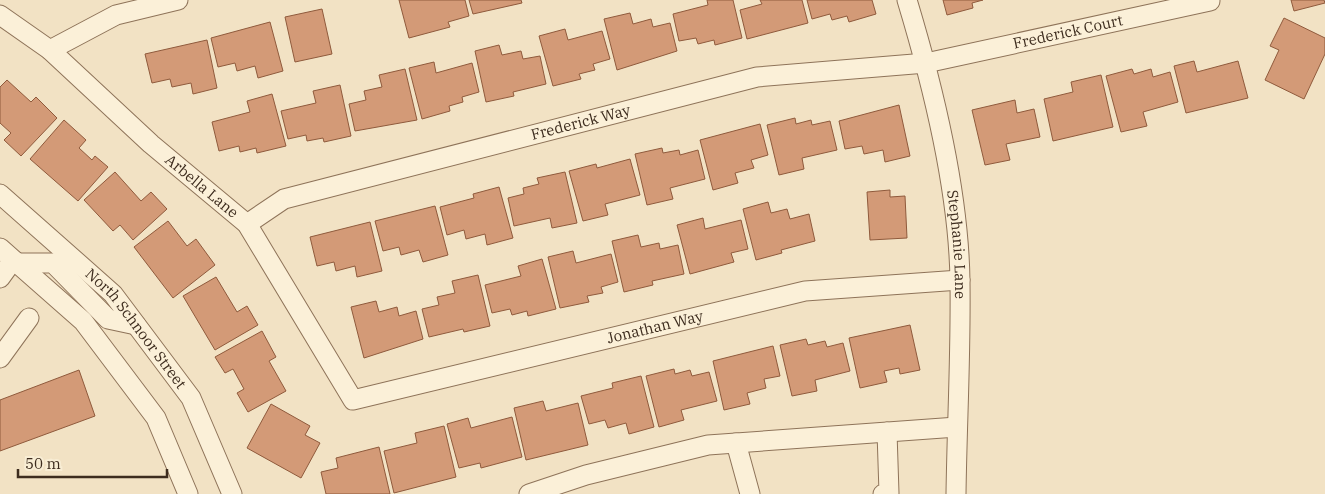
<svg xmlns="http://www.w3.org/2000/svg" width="1325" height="494" font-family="'IBM Plex Serif',serif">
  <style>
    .building { fill: #d39a77; stroke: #8f5a3c }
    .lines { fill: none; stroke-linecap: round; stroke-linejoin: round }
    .minor-casing { stroke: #8e7359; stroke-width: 21 }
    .minor { stroke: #fbf0d8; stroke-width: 19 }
    .labels { text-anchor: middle; stroke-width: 5; stroke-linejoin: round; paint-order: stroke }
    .street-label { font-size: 15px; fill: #3d2c1e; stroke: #f8edd4 }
  </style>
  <rect width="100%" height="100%" fill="#f2e2c4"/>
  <g class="building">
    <path d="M399 0H465L469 16 448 22 450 27 409 38Z"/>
    <path d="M469 0H521L522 3 473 14Z"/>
    <path d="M707 0H733L742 38 715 45 714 40 698 44 696 38 679 41 673 14 708 5Z"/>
    <path d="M760 0H802L808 23 747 39 740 10 762 4Z"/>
    <path d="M807 0H872L876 14 849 22 847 16 832 20 830 14 812 19Z"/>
    <path d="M943 0H983L972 3 973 8 947 15Z"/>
    <path d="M1291 0H1324L1325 3 1294 11Z"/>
    <path d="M322 9 332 54 295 62 285 17Z"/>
    <path d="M630 13 633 24 651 19 653 27 670 23 677 51 617 70 604 19Z"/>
    <path d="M1284 18 1325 38V54L1304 99 1265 80 1279 50 1270 46Z"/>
    <path d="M270 22 283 71 258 78 255 66 237 71 235 63 218 67 211 38Z"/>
    <path d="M565 29 568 40 602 31 610 59 593 64 595 70 579 74 581 79 553 86 539 36Z"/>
    <path d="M207 40 217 88 193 94 191 83 172 87 170 79 152 83 145 54Z"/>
    <path d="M499 45 502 55 521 51 523 59 540 56 546 84 513 92 514 96 486 102 475 51Z"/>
    <path d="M1194 61 1197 72 1238 61 1248 98 1186 113 1174 66Z"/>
    <path d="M434 62 436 73 472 63 479 92 462 97 463 102 449 106 450 111 422 119 409 68Z"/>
    <path d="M405 69 417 120 355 131 349 104 366 100 364 91 382 87 379 75Z"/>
    <path d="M1132 69 1134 74 1151 69 1153 77 1170 72 1178 102 1143 112 1147 126 1121 132 1106 76Z"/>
    <path d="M1101 75 1113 127 1053 141 1044 99 1073 92 1071 82Z"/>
    <path d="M7 80 31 102 36 97 57 118 21 156 4 140 11 133 0 123V87Z"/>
    <path d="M340 85 351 136 324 142 323 138 307 141 306 135 288 139 281 111 316 103 313 91Z"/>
    <path d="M272 94 286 146 257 153 256 148 240 152 239 146 219 151 212 122 250 112 247 101Z"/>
    <path d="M1015 100 1017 113 1034 109 1040 137 1006 144 1010 160 985 165 972 110Z"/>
    <path d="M899 105 910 156 885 162 883 150 864 154 862 146 845 149 839 121Z"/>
    <path d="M795 118 796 124 811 120 812 125 830 121 837 150 802 158 804 169 779 175 767 125Z"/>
    <path d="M64 120 86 140 79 148 92 160 95 156 108 167 78 201 30 159Z"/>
    <path d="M760 124 768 155 751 160 754 168 735 173 738 183 713 190 700 140Z"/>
    <path d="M662 148 663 153 679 150 680 155 698 150 705 179 670 188 673 199 647 205 635 154Z"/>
    <path d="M630 159 640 195 605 204 608 215 583 221 569 171 596 164 597 168Z"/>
    <path d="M115 172 141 201 151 192 167 209 133 240 120 225 113 231 84 200Z"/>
    <path d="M565 172 577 223 552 228 550 218 514 226 508 198 524 194 523 188 539 184 537 178Z"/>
    <path d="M499 187 513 238 487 245 485 234 466 239 464 230 447 235 440 207 474 198 473 194Z"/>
    <path d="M890 190V197L905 196 907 238 870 240 867 192Z"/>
    <path d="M768 202 771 213 787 209 790 219 809 214 815 241 781 250 782 253 756 260 743 209Z"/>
    <path d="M435 206 448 255 423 262 419 250 401 255 399 247 383 251 375 221Z"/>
    <path d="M703 218 705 229 741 220 748 249 731 253 734 262 690 274 677 225Z"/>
    <path d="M168 221 187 246 196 239 215 265 173 298 134 247Z"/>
    <path d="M370 222 382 271 357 277 355 266 336 271 334 262 317 266 310 237Z"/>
    <path d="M638 235 641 247 659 243 660 249 678 245 684 274 652 281 653 285 624 292 612 241Z"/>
    <path d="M573 251 576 263 611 254 618 282 601 287 603 293 587 296 589 302 560 308 548 257Z"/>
    <path d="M542 259 556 309 528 316 527 311 512 315 510 309 492 313 485 285 521 276 518 266Z"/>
    <path d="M478 275 490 326 464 332 463 329 429 337 422 309 439 305 437 297 455 293 452 281Z"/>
    <path d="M216 277 237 312 247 306 258 325 215 350 183 296Z"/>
    <path d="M376 301 379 312 397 307 399 316 416 311 423 339 364 358 351 307Z"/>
    <path d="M910 325 920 370 900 374 899 368 884 371 887 382 860 388 849 338Z"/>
    <path d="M262 331 276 357 269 361 286 391 248 412 237 393 244 389 233 369 225 373 215 357Z"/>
    <path d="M806 339 808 345 825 341 827 347 843 343 850 371 815 380 817 391 792 396 780 345Z"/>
    <path d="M773 346 780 376 764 379 766 388 747 393 750 404 724 410 713 361Z"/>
    <path d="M674 369 675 374 690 370 692 376 709 372 717 401 681 410 684 420 659 427 646 376Z"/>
    <path d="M79 370 95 416 0 451V400Z"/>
    <path d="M641 376 654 427 629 434 626 423 608 428 605 420 589 424 581 396 613 388 612 383Z"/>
    <path d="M543 401 546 411 578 403 588 445 526 460 514 408Z"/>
    <path d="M271 404 310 426 305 435 320 443 301 478 247 448Z"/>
    <path d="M512 417 522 457 481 468 480 463 459 468 447 424 468 418 471 428Z"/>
    <path d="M444 426 456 477 394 493 384 451 417 443 415 433Z"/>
    <path d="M379 447 390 494H326L321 472 338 468 336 458Z"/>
  </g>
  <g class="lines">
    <g class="minor-casing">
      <g id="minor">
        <path id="s1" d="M907 0C933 86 959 192 960 282 961 353 957 423 956 494"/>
        <path id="s2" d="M0 15 50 50 151 144 247 224 353 400 805 291 960 280"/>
        <path d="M50 50 116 15 178 0"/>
        <path id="s3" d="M0 194 113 294 191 398 232 494"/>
        <path id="s4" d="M247 224 284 199 757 77 926 63 1210 1"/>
        <path d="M0 248 83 321 156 418 188 494"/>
        <path d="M17 263H53L108 319 136 325"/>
        <path d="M0 278 13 260"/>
        <path d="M0 358 29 318"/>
        <path d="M736 443 750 494"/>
        <path d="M529 494 586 475 708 445 957 427"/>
        <path d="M883 494 889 493 887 432"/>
      </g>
    </g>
    <use href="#minor" class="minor"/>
  </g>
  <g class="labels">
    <g class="street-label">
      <text dy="5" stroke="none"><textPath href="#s4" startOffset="848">Frederick Court</textPath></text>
      <text dy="5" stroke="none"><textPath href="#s4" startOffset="351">Frederick Way</textPath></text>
      <text dy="5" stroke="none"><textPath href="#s2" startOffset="265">Arbella Lane</textPath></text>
      <text dy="5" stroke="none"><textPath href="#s1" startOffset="250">Stephanie Lane</textPath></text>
      <text dy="5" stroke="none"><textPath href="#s2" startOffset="840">Jonathan Way</textPath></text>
      <text dy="5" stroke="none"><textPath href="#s3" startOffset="192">North Schnoor Street</textPath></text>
    </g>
  </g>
  <path d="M18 469v8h149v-8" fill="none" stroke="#3d2c1e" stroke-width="2.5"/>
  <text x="25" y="469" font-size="15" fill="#3d2c1e" stroke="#f8edd4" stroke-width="4" paint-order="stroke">50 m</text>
</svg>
